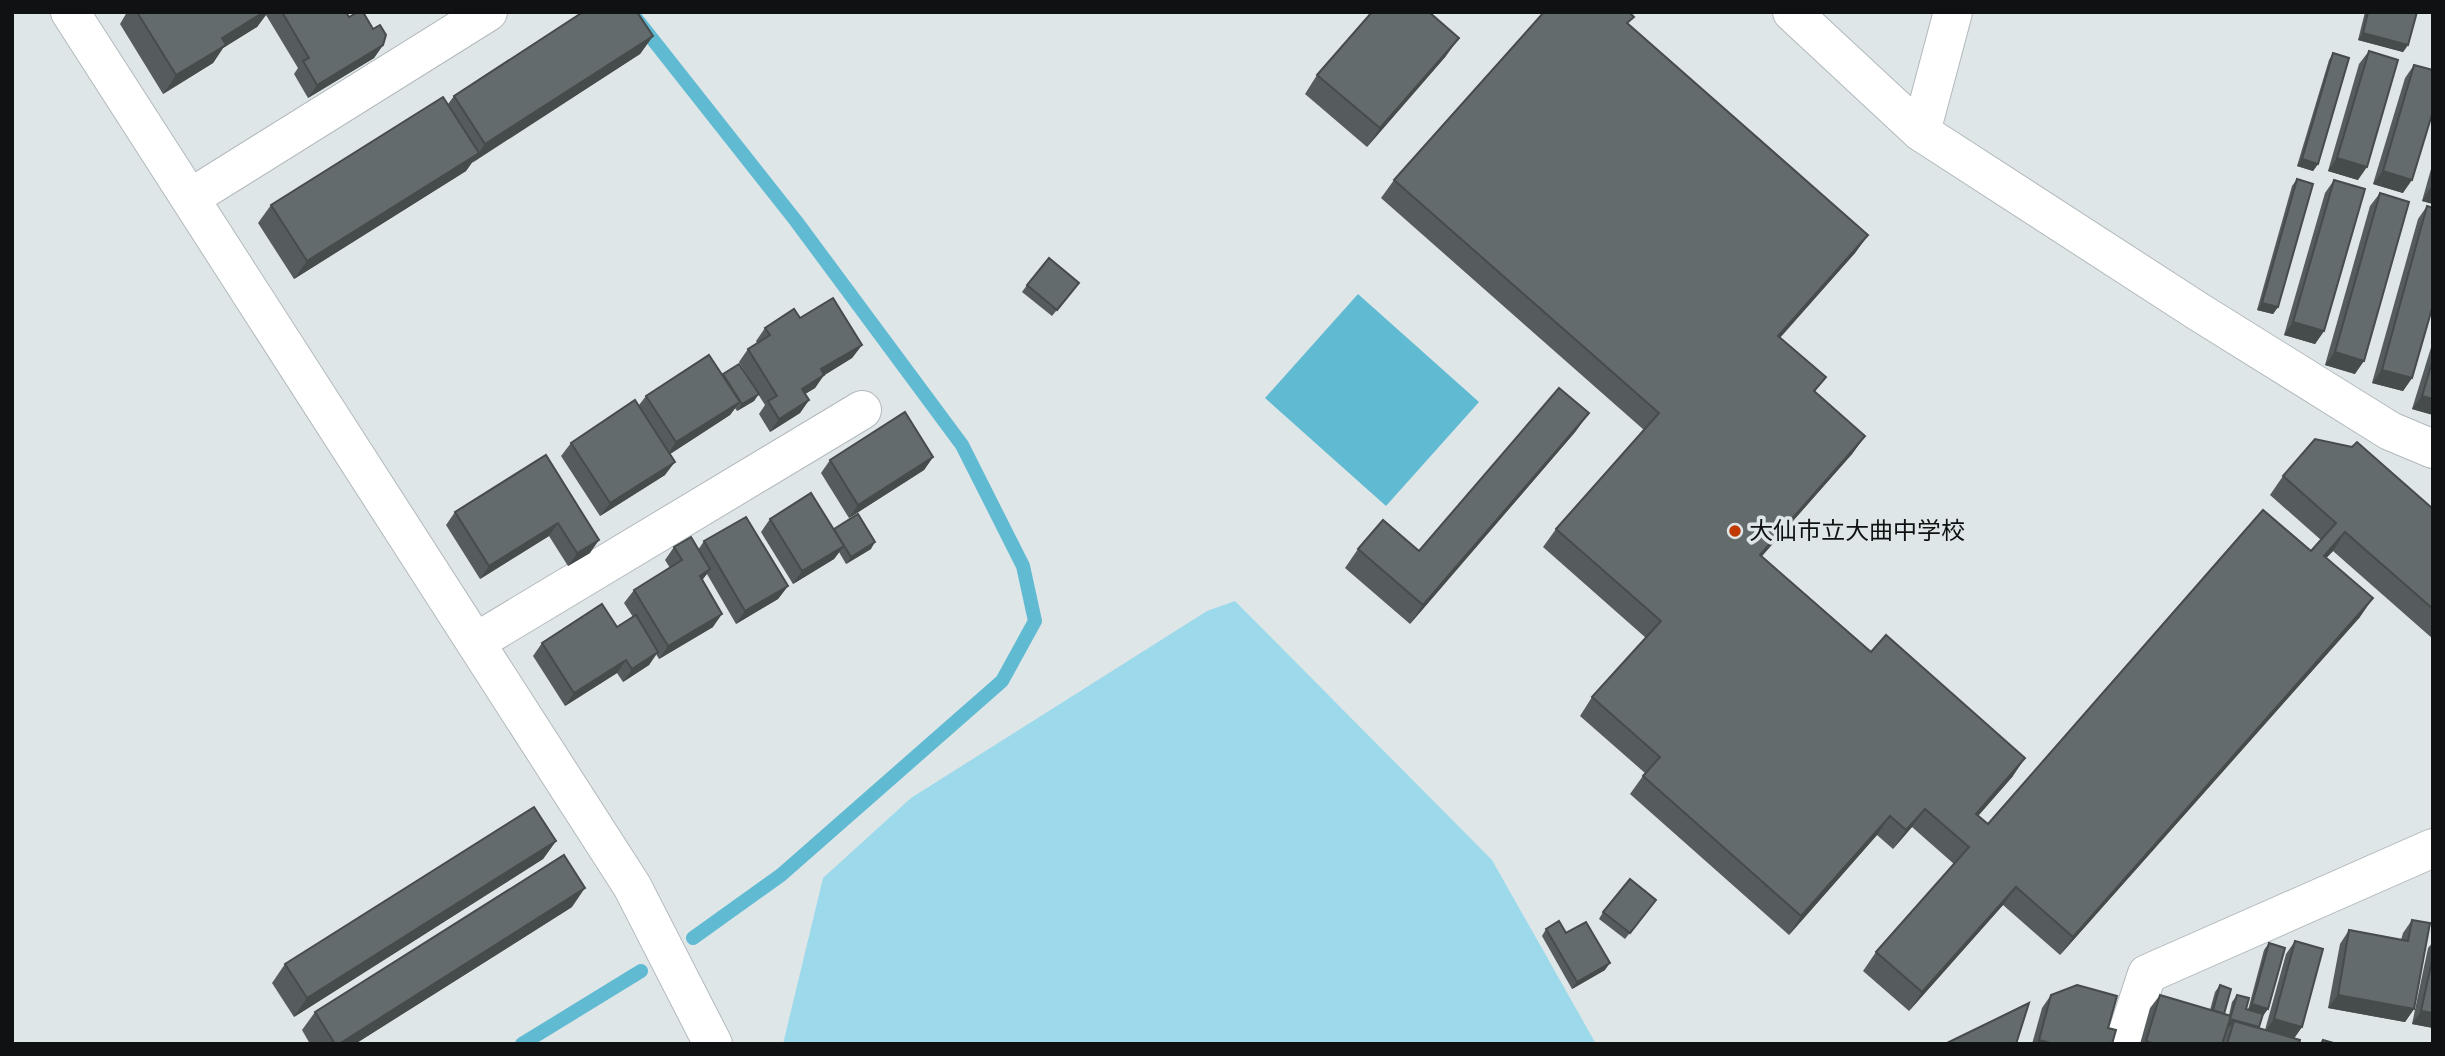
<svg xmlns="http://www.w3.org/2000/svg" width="2445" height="1056" font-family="'Roboto Condensed','Noto Sans JP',sans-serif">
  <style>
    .green { fill: #9cdaeb }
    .water { fill: #60bad2 }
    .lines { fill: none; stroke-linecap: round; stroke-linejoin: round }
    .stream { stroke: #60bad2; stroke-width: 14 }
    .street-casing { stroke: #b2b9bc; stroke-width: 40 }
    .street { stroke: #fff; stroke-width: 38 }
    .wall { fill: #565c5e }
    .shaded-wall { fill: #464b4c }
    .building { fill: #646b6d; stroke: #464b4c; stroke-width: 2 }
    .poi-dot { fill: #c23a03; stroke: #dee6e8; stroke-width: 2.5 }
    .labels { text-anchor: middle; stroke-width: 7; stroke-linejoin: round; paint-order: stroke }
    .poi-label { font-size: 24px; fill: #0f1112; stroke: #dee6e8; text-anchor: start }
  </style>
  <rect width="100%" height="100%" fill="#dee6e8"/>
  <path class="green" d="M1235 601 1492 860 1596 1044H783L823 878 911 798 1207 611Z"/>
  <path class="water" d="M1358 294 1479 402 1386 506 1265 398Z"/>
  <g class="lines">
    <g class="stream">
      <path d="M631 12 796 221 962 445 1023 566 1035 621 1002 681 781 875 693 938"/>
      <path d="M522 1044 641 971"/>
    </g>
    <g class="street-casing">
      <g id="street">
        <path d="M70 12 632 886 713 1044"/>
        <path d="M1792 12 1921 132 2199 312 2390 431 2433 449"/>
        <path d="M1921 132 1953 12"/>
        <path d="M190 198 488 12"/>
        <path d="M476 642 862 410"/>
        <path d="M2124 1044 2147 974 2433 848"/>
      </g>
    </g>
    <use href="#street" class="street"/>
  </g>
  <g class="wall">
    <path d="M127 12H346L349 17 383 45 374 58 308 98 294 74 298 68 266 15 257 27 223 48 213 63 163 94 120 24Z"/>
    <path d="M2365 12H2417L2408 45 2403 52 2358 40Z"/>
    <path d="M1628 24 1868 235 1855 253 1780 338 1816 392 1865 436 1852 454 1762 556 2013 776 1978 816 1988 824 2311 551 2321 540 2270 495 2283 476 2433 509V639L2333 551 2326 558 2360 617 2060 955 2003 905 1909 1011 1863 971 1876 952 1954 864 1912 827 1893 849 1877 835 1789 935 1630 794 1645 773 1580 716 1592 697 1646 638 1543 547 1556 529 1644 430 1381 198 1394 180Z"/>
    <path d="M653 36 640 54 472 162 466 171 294 279 258 223 271 205 448 104 454 96Z"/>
    <path d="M2369 51 2358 180 2328 171 2359 64Z"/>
    <path d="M2333 53 2318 164 2313 171 2297 166 2329 60Z"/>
    <path d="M1446 56 1367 147 1305 94 1317 75Z"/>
    <path d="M2414 65 2403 193 2373 184 2405 78Z"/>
    <path d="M2433 162V204L2422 201Z"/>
    <path d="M2297 179 2278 307 2273 314 2257 310 2292 186Z"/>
    <path d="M2334 180 2324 331 2315 344 2284 335 2325 193Z"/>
    <path d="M2380 193 2355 374 2325 365 2370 206Z"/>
    <path d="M2427 206 2412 378 2403 391 2372 383 2418 219Z"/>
    <path d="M1079 283 1052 316 1022 292 1027 285Z"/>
    <path d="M800 318 862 345 852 358 824 375 815 388 805 394 809 400 800 413 770 432 759 414 765 405 758 394 754 401 737 411 735 408 730 415 670 454 665 475 600 516 561 456 571 443 639 405 646 396 723 374 757 391 739 362 748 349 757 343 756 341 765 328Z"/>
    <path d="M2433 341V415L2412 409Z"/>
    <path d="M1576 431 1410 624 1345 568 1358 549 1419 551Z"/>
    <path d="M546 455 590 553 568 566 549 536 480 579 446 525 455 512Z"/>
    <path d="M933 457 924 470 849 518 821 473 830 460Z"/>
    <path d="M770 519 834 529 871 549 846 564 839 552 834 559 793 584 761 532Z"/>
    <path d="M704 541 788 586 778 599 736 624 707 574 702 580 713 627 659 659 656 654 649 665 623 682 617 673 565 706 533 656 542 643 617 627 633 617 624 603 634 590 670 568 665 560 674 547 698 550Z"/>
    <path d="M556 841 543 859 294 1017 272 983 285 964Z"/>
    <path d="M1656 900 1625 939 1599 919 1603 912Z"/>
    <path d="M572 907 355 1044H310L302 1030 315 1012Z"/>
    <path d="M2412 920 2414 1009 2405 1022 2328 1008 2340 944 2349 930 2401 940 2403 933Z"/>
    <path d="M1546 929 1566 933 1605 970 1572 989 1542 936Z"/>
    <path d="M2295 941 2302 1027 2294 1038 2299 1044H2140L2150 1008 2160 995 2210 1010 2215 992 2220 985 2224 1014 2229 1015 2232 1002 2237 995 2248 1010 2264 950 2269 943 2268 1009 2262 1015 2258 1028 2265 1030 2286 954Z"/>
    <path d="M2433 942V1028L2412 1024 2428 948Z"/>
    <path d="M2051 995 2108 1028 2112 1044H2032L2042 1008Z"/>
  </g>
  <g class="shaded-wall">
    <path d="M264 12H268L257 27 223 48 213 63 163 94 176 75 222 38Z"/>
    <path d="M2363 33 2408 45 2403 52 2358 40Z"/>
    <path d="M653 36 640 54 472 163 485 144Z"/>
    <path d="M1459 38 1446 56 1367 147 1380 128Z"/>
    <path d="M383 45 374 58 308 98 317 85Z"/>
    <path d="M479 153 466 171 294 279 307 261Z"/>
    <path d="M2337 158 2367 167 2358 180 2328 171Z"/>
    <path d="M2302 159 2318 164 2313 171 2297 166Z"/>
    <path d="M2383 171 2412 180 2403 193 2373 184Z"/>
    <path d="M2431 187 2433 188V204L2422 201Z"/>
    <path d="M1868 235 1855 253 1765 354 1778 336Z"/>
    <path d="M2262 303 2278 307 2273 314 2257 310Z"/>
    <path d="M2293 322 2324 331 2315 344 2284 335Z"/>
    <path d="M862 345 852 358 812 383 821 369Z"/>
    <path d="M2335 352 2364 361 2355 374 2325 365Z"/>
    <path d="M2382 370 2412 378 2403 391 2372 383Z"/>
    <path d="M824 375 815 388 792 402 802 389Z"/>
    <path d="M759 394 754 401 737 411 742 404Z"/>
    <path d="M2422 396 2433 399V415L2412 409Z"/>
    <path d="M809 400 800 413 770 432 779 419Z"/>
    <path d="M740 402 730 415 667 456 676 442Z"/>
    <path d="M1589 413 1576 431 1410 624 1423 605Z"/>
    <path d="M1865 436 1852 454 1747 573 1760 555Z"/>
    <path d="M933 457 924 470 849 518 858 505Z"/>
    <path d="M675 462 665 475 600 516 610 503Z"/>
    <path d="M558 523 549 536 480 579 489 566Z"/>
    <path d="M2345 532 2333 551 2311 574 2324 556Z"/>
    <path d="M599 540 590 553 568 566 577 553Z"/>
    <path d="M875 542 871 549 846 564 851 557Z"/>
    <path d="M844 546 834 559 793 584 802 571Z"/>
    <path d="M710 569 701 582 700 576Z"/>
    <path d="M788 586 778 599 736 624 745 611Z"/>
    <path d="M2373 598 2360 617 2060 955 2073 937Z"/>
    <path d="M722 614 713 627 659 659 668 646Z"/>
    <path d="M658 652 649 665 623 682 632 669Z"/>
    <path d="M626 660 617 673 565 706 574 693Z"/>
    <path d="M2025 758 2013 776 1963 833 1976 814Z"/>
    <path d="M1925 809 1912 827 1893 849 1906 830Z"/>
    <path d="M1890 816 1877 835 1789 935 1801 916Z"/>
    <path d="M556 841 543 859 294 1017 307 998Z"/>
    <path d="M2016 887 2003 905 1909 1011 1922 992Z"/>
    <path d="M585 888 572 907 355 1044H339Z"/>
    <path d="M1610 963 1605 970 1572 989 1577 982Z"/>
    <path d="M2338 995 2414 1009 2405 1022 2328 1008Z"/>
    <path d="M2252 1004 2268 1009 2263 1016 2247 1011Z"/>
    <path d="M2421 1011 2433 1013V1028L2412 1024Z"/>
    <path d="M2230 1019 2259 1027 2255 1033 2234 1021 2230 1027 2226 1026Z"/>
    <path d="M2274 1019 2302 1027 2293 1040 2265 1032Z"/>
    <path d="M2039 1040 2054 1044H2036Z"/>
  </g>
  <g class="building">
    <path d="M137 12H264L222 38 226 45 176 75Z"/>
    <path d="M282 12H346L349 17 358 12H363L373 29 380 25 386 35 383 45 317 85 303 61 309 58Z"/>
    <path d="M583 12H637L653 36 485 144 454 96Z"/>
    <path d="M1372 12H1429L1459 38 1380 128 1317 75Z"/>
    <path d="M1544 12H1629L1634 17 1627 23 1868 235 1778 336 1826 377 1814 391 1865 436 1760 555 1871 652 1886 635 2025 758 1976 814 1988 824 2263 510 2311 551 2336 523 2283 476 2315 439 2352 447 2357 442 2433 509V609L2345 532 2324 556 2373 598 2073 937 2016 887 1922 992 1876 952 1969 847 1925 809 1906 830 1890 816 1801 916 1643 776 1660 757 1592 697 1661 621 1556 529 1659 413 1394 180Z"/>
    <path d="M2368 12H2417L2408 45 2363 33Z"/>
    <path d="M2369 51 2398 60 2367 167 2337 158Z"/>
    <path d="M2333 53 2349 58 2318 164 2302 159Z"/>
    <path d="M2414 65 2433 70V111L2412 180 2383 171Z"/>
    <path d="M443 97 479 153 307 261 271 205Z"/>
    <path d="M2297 179 2313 184 2278 307 2262 303Z"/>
    <path d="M2334 180 2365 189 2324 331 2293 322Z"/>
    <path d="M2380 193 2409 202 2364 361 2335 352Z"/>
    <path d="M2427 206 2433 208V305L2412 378 2382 370Z"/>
    <path d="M1049 258 1079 283 1057 310 1027 285Z"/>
    <path d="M833 298 862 345 821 369 824 375 802 389 809 400 779 419 768 401 777 396 748 349 770 335 765 328 794 309 800 318Z"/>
    <path d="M709 355 740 402 676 442 646 396Z"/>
    <path d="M2433 359V399L2422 396Z"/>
    <path d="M739 364 759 394 742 404 723 374Z"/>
    <path d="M1559 388 1589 413 1423 605 1358 549 1383 520 1419 551Z"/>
    <path d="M635 400 675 462 610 503 571 443Z"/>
    <path d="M905 412 933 457 858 505 830 460Z"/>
    <path d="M546 455 599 540 577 553 558 523 489 566 455 512Z"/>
    <path d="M811 493 844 546 802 571 770 519Z"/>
    <path d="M858 514 875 542 851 557 834 529Z"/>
    <path d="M746 517 788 586 745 611 704 541Z"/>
    <path d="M691 537 710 569 700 576 722 614 668 646 634 590 682 560 674 547Z"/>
    <path d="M602 604 617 627 636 615 658 652 632 669 626 660 574 693 542 643Z"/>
    <path d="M534 807 556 841 307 998 285 964Z"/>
    <path d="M564 855 585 888 339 1044H335L315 1012Z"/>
    <path d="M1630 879 1656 900 1630 933 1603 912Z"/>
    <path d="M2412 920 2430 923 2414 1009 2338 995 2349 930 2408 941Z"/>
    <path d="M1559 921 1566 933 1586 922 1610 963 1577 982 1546 929Z"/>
    <path d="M2295 941 2323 949 2302 1027 2274 1019Z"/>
    <path d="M2269 943 2285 948 2268 1009 2252 1004Z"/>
    <path d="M2433 956V1013L2421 1011Z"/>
    <path d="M2077 985 2117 996 2108 1028 2116 1030 2112 1044H2054L2039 1040 2051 995Z"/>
    <path d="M2220 985 2231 989 2224 1014 2213 1010Z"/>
    <path d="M2160 995 2231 1016 2222 1044H2154L2146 1041Z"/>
    <path d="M2237 995 2249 998 2246 1009 2263 1014 2259 1027 2230 1019Z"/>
    <path d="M2029 1003 2016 1044H1945Z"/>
    <path d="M2234 1021 2300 1040 2299 1044H2227Z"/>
    <path d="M2323 1040 2337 1044H2321Z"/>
  </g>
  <circle class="poi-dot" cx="1735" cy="531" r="7"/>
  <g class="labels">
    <g class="poi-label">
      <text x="1749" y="539">大仙市立大曲中学校</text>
    </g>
  </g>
  <rect width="2445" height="1056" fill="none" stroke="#0f1112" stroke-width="28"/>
</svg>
